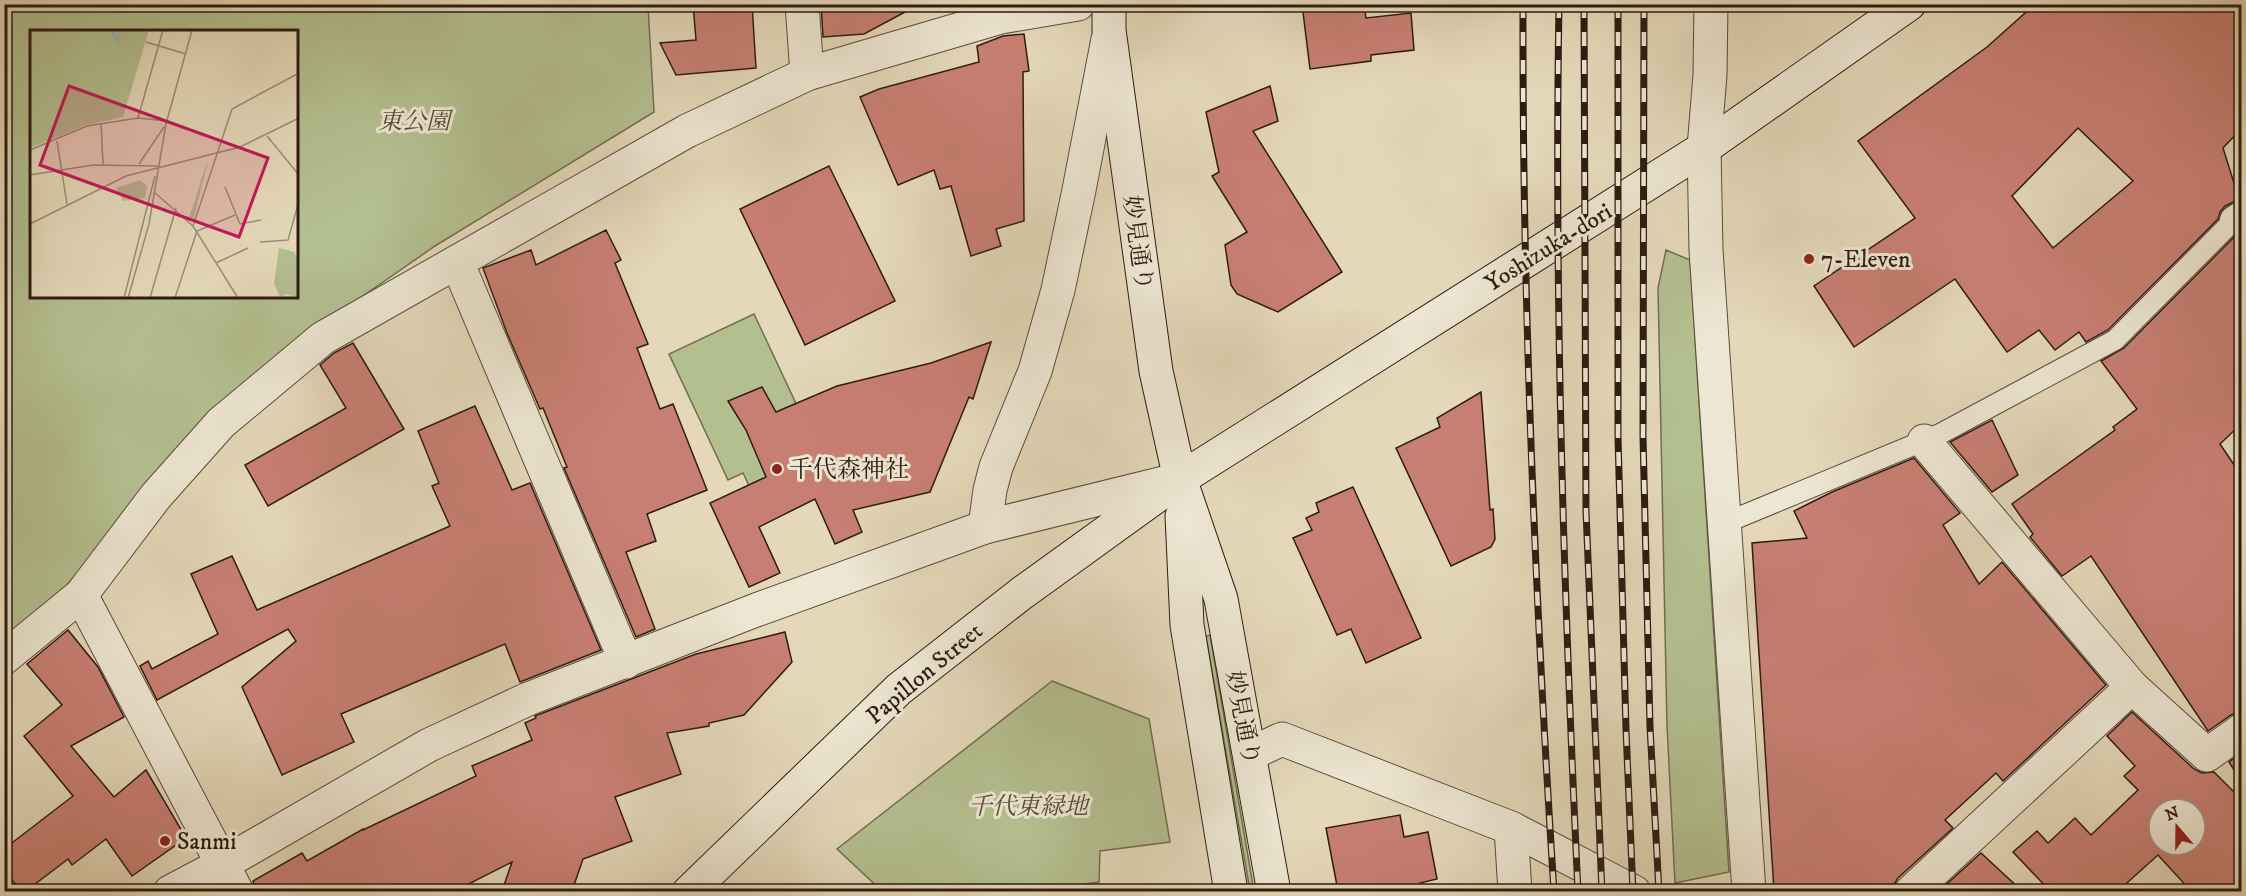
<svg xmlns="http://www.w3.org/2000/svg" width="2246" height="896" font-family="'IM FELL DW Pica','Noto Serif JP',serif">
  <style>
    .green { fill: #b4bf90; stroke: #706e51; stroke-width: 1.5; fill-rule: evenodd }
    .building { fill: #c87f73; stroke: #2d1c12; stroke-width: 1.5; fill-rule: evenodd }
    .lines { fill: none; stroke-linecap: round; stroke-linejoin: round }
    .service-casing { stroke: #5b4b3c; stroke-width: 22 }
    .pedestrian-casing { stroke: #5b4b3c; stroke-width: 31 }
    .minor-casing { stroke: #5b4b3c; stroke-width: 35 }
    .tertiary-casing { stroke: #5b4b3c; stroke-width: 35 }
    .secondary-casing { stroke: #2d1c12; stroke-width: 35 }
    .service { stroke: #ede6d2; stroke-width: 20 }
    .pedestrian { stroke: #ede6d2; stroke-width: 28 }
    .minor { stroke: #ede6d2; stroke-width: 33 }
    .tertiary { stroke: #ede6d2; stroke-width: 33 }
    .secondary { stroke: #ede6d2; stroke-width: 33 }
    .rail-casing { stroke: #2d1c12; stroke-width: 7 }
    .rail { stroke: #ede6d2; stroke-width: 4.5; stroke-dasharray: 14; stroke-linecap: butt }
    .poi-dot { fill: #8f2418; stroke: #ede6d2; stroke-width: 2 }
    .labels { text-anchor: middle; stroke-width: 6; stroke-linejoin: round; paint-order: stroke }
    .park-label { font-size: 24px; font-style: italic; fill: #564d38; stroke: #ede6d2 }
    .street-label { font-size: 24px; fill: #2d1c12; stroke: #ede6d2 }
    .poi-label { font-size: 24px; fill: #2d1c12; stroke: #ede6d2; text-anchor: start }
    .inset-river { fill: none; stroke: #95baaf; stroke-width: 3 }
    .inset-road { fill: none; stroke: #9b8d76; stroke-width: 1.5 }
    .view { fill: #c2185b; fill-opacity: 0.15; stroke: #c2185b; stroke-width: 3 }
    .inset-edge { fill: none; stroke: #2d1c12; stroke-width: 3 }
  </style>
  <rect width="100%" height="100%" fill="#e4d8b9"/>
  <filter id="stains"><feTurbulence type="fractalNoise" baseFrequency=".00333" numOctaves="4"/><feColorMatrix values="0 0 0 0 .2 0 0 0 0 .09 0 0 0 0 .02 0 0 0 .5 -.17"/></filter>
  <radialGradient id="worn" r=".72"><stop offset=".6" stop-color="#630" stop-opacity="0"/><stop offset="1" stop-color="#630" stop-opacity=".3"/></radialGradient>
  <g class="green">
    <path d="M5 5H648L654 112 435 246 314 330 212 413 45 611 5 641ZM32 32H297V297H32Z"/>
    <path d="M1666 250 1690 260 1729 872 1675 883 1667 726 1658 288Z"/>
    <path d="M754 314 822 459 752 492 743 473 728 480 669 354Z"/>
    <path d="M1210 635 1254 891H1250L1206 636Z"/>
    <path d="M1052 681 1149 719 1170 842 1100 851 1099 882 1027 892 882 891 837 849Z"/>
  </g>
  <g class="building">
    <path d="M693 4H752L756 68 676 75 660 43 696 40Z"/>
    <path d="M821 4H920L864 34 823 37Z"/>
    <path d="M1302 4H1364L1366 18 1411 13 1414 50 1371 55V61L1310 69Z"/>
    <path d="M2035 4H2241V129L2223 148 2239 199 2225 206 2220 212 2218 219 2108 330 2086 342 2079 332 2055 350 2039 330 2007 352 1955 279 1854 347 1814 286 1915 218 1858 141 1987 47ZM2078 128 2133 181 2053 248 2012 196Z"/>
    <path d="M1024 34 1029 71 1023 72 1024 221 996 229 1001 246 971 256 951 186 940 189 934 170 898 185 860 97 879 89 979 62 977 46 1003 36Z"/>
    <path d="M1270 86 1278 121 1253 131 1342 272 1278 312 1237 294 1231 285 1225 245 1247 232 1212 176 1219 172 1206 112Z"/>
    <path d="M829 166 895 301 805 345 740 209Z"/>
    <path d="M606 230 621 260 615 263 648 344 637 348 660 409 673 404 707 490 647 514 656 541 626 552 655 629 636 637 564 468 567 467 543 408 540 409 507 333 483 268 531 250 536 265Z"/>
    <path d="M2241 234V424L2220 444 2241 475V711L2231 715 2208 731 2091 556 2062 576 2030 537 2033 534 2012 504 2115 430 2113 427 2137 409 2101 361 2124 348 2235 236Z"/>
    <path d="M991 342 973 399 969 397 930 492 853 510 862 532 835 544 815 499 759 527 780 573 749 587 710 503 766 477 746 430 728 401 762 387 776 412 837 386 931 363Z"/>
    <path d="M353 343 404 429 268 506 245 465 346 408 320 365 334 353Z"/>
    <path d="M1481 392 1490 510 1493 509 1495 539 1491 547 1451 566 1396 448 1440 427 1437 418Z"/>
    <path d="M475 406 512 490 530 483 601 650 520 682 505 644 341 714 354 742 282 775 242 687 296 641 288 629 157 700 140 666 148 661 152 669 218 634 191 574 232 556 257 610 450 526 432 486 439 483 418 431Z"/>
    <path d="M1992 420 2018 475 1992 492 1950 442Z"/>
    <path d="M1914 458 1960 513 1943 525 1979 584 2002 562 2106 685 2003 781 1996 773 1945 820 1953 828 1898 878 1893 886V891H1774L1752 543 1807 538 1794 511 1832 492Z"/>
    <path d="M1353 487 1421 638 1366 663 1351 629 1337 635 1293 538 1312 530 1306 518 1319 512 1316 503Z"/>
    <path d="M68 630 98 667 124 717 71 746 114 797 146 770 186 838 132 876 106 839 72 865 68 859 26 891H21L4 870V849L73 796 24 736 62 705 27 664Z"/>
    <path d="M785 632 792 662 744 715 709 723V726L667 733 681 774 615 797 632 841 583 859 572 891H502L512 862 455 891H256L253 881 302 853 307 861 363 829V830L476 776 472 766 532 740 525 723 536 718 535 716 696 654Z"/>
    <path d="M2132 712 2194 769 2202 773 2214 772 2241 799V891H2191L2158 855 2118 891H2050L2013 852 2037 831 2048 843 2075 818 2091 835 2138 790 2124 776 2135 766 2107 736ZM2159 809H2195V845H2159Z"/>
    <path d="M2241 753V781L2229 762Z"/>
    <path d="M1400 815 1404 837 1428 832 1437 879 1420 883 1421 891H1338L1326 828Z"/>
    <path d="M1981 853 2022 891H1939Z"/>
  </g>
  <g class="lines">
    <g class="service-casing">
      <path id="service" d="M1725 523 1940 434 2115 340 2234 220"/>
    </g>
    <g class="pedestrian-casing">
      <path id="pedestrian" d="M2234 220 2242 215"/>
    </g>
    <g class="minor-casing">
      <g id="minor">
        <path d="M802 4 807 74"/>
        <path d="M1711 4 1710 75 1704 148 1706 250 1749 892"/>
        <path d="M457 262 626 662"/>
        <path d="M1924 441 2132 687 2207 755 2242 730"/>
        <path d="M81 595 237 892"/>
        <path d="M4 658 81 595 156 496 221 423 323 338 687 131 807 74 1001 17 1078 4"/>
        <path d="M1511 828 1515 892"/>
        <path d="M1911 892 2132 687"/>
      </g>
    </g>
    <g class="tertiary-casing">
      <g id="tertiary">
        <path d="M985 527 990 490 996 467 1035 371 1058 290 1079 190 1108 39"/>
        <path d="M1250 754 1282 739 1511 828 1634 892"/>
        <path d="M170 892 221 865 429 745 528 699 756 610 985 527 1180 479"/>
      </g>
    </g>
    <g class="secondary-casing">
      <g id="secondary">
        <path d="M1109 4V30L1156 371 1180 479 1221 599 1274 892"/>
        <path d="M1182 516 1187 625 1231 892"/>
        <path d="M689 892 899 689 1022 593 1180 479 1704 148 1909 4"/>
      </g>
    </g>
    <use href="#service" class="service"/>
    <use href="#pedestrian" class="pedestrian"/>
    <use href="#minor" class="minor"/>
    <use href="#tertiary" class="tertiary"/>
    <use href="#secondary" class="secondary"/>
    <g class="rail-casing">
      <g id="rail">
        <path d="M1523 4C1522 300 1535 596 1554 892"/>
        <path d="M1559 4C1554 300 1564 596 1578 892"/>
        <path d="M1584 4 1586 511 1602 892"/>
        <path d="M1618 4V437L1626 730 1633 892"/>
        <path d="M1644 4 1643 436 1650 727 1659 892"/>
      </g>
    </g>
    <use href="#rail" class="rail"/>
  </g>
  <g class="poi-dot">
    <circle cx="1809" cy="259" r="6"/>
    <circle cx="777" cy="469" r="6"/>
    <circle cx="165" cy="841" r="6"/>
  </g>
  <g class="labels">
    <g class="park-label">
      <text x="414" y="129">東公園</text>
      <text x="1028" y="814">千代東緑地</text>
    </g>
    <g class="street-label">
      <text transform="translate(1138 243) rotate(82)" y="8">妙見通り</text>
      <text transform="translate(1548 247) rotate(-32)" y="8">Yoshizuka-dori</text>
      <text transform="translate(924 673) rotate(-40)" y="8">Papillon Street</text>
      <text transform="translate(1243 718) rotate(79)" y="8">妙見通り</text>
    </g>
    <g class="poi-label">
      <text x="1821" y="267">7-Eleven</text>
      <text x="789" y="477">千代森神社</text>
      <text x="177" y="849">Sanmi</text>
    </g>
  </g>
  <g transform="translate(30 30)">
    <rect width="268" height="268" fill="#e4d8b9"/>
    <path d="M0 0H119L93 87 56 95 0 118ZM178 131 164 188H159L176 135ZM110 150 117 156 115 168 93 171 86 158ZM249 218 264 222 268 228V268L257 264 250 267 244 254Z" fill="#b4bf90"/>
    <path class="inset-river" d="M81 0 88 11 90 0"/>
    <path class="inset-road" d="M268 0 269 20M116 12 156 24M108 88 133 0M71 93 73 134M237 106 269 145M27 111 37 174M0 120 57 96 108 88 137 91M109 134 134 97M0 145 63 135 128 136M195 157 210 194 231 190M125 163 163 196 208 268M0 194 96 146 210 117 269 88M163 196 202 79 269 43M230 212 258 210 269 171M186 233 218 218M94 268 125 146M98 268 119 194 136 94 162 0M120 268 146 178M145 268 167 201 205 185"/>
    <path class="view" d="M39 56 238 128 209 207 10 135Z"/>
    <rect width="268" height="268" class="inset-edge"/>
  </g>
  <rect width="2246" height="896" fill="none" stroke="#e4d8b9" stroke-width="24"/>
  <rect x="6" y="6" width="2234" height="884" fill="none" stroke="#2d1c12" stroke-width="3"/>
  <rect x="12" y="12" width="2222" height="872" fill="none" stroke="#2d1c12" stroke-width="1.5"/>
  <g transform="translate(2177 827) rotate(340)"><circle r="28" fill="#ede6d2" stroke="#a09585" stroke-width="1.5"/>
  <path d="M0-4.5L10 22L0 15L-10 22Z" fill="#8f2418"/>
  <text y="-9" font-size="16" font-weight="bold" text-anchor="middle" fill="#2d1c12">N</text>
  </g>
  <rect width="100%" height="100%" filter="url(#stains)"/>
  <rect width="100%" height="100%" fill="url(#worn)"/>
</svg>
